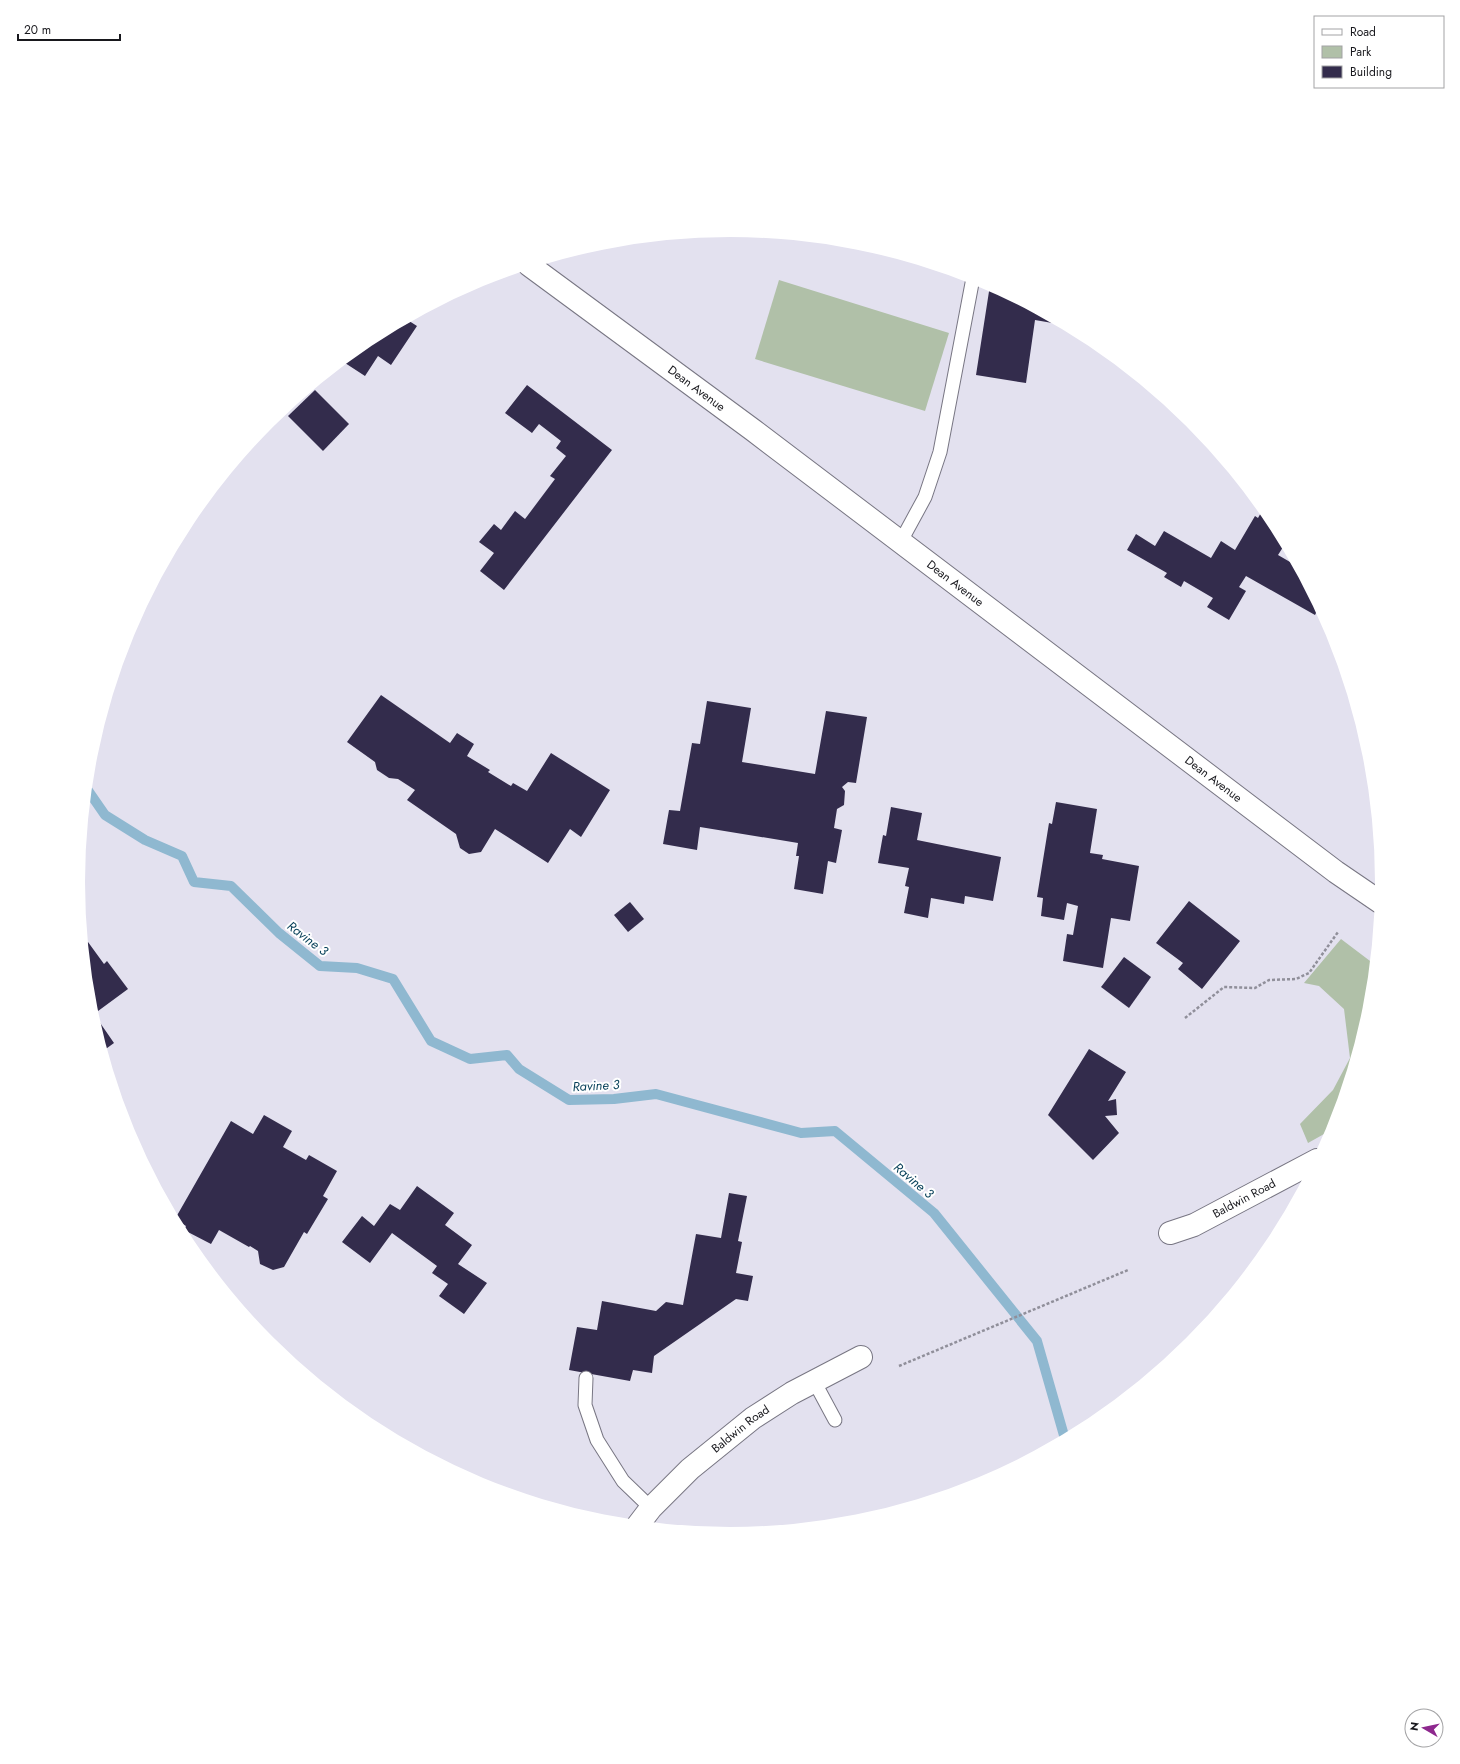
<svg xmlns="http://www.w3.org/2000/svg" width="1460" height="1764" font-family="Jost,sans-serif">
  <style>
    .green { fill: #b0c0a8 }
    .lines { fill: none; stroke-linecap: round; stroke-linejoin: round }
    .stream { stroke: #8fb8d0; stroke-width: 10 }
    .building { fill: #332c4c }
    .lane-casing { stroke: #787683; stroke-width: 15 }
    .street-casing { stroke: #787683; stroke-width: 24 }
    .path { stroke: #908f9a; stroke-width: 2.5; stroke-dasharray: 3 2; stroke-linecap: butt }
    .lane { stroke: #fff; stroke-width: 13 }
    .street { stroke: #fff; stroke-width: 22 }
    .labels { text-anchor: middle; stroke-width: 4; stroke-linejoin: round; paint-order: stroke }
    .street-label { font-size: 12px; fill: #18181d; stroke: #fff }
    .water-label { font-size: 13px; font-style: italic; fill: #063f58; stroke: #fff }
  </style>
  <rect width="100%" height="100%" fill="#e3e1ef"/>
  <g class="green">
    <path d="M779 280 949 333 925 411 755 359Z"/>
    <path d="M1341 939 1374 964 1369 1009 1333 1129 1308 1143 1300 1124 1333 1090 1350 1058 1344 1009 1319 986 1304 983Z"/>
  </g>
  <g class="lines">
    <path class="stream" d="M87 789 105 815 145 840 182 856 194 882 231 886 279 933 320 966 357 968 393 979 431 1041 470 1059 507 1055 519 1069 569 1100 614 1099 656 1094 801 1133 835 1131 934 1213 1037 1341 1065 1439"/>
  </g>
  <g class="building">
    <path d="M990 285 1064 325 1035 320 1026 383 976 375Z"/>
    <path d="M406 319 417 326 391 365 378 356 365 376 345 363 350 355 368 340Z"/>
    <path d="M527 385 612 450 504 590 480 571 494 553 479 542 494 524 501 530 515 511 525 519 555 479 550 476 566 456 556 448 561 441 539 424 532 433 505 413Z"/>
    <path d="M315 390 349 424 323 451 288 416Z"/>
    <path d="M1263 509 1272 520 1285 544 1278 555 1297 566 1319 607 1315 615 1246 576 1239 587 1246 591 1229 620 1207 607 1213 598 1184 581 1181 587 1164 577 1167 573 1127 550 1136 534 1155 546 1164 531 1211 558 1221 541 1235 550 1255 516 1258 518Z"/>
    <path d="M381 695 450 743 457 733 474 744 467 756 490 770 488 772 511 786 513 783 527 791 551 753 610 790 581 837 570 829 548 863 495 829 481 852 469 854 460 848 456 834 407 800 415 790 398 779 389 778 377 770 375 762 347 742Z"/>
    <path d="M707 701 751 708 742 762 815 774 826 711 867 717 856 783 848 782 842 787 845 791 844 805 837 809 834 828 842 830 836 863 828 861 823 894 794 889 799 856H796L798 843 700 827 697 850 663 844 669 810 680 811 692 743 700 744Z"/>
    <path d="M1056 802 1097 809 1090 853 1103 855 1102 859 1139 866 1130 921 1111 918 1103 968 1063 961 1067 934 1073 935 1078 906 1067 903 1064 920 1041 916 1043 898 1037 897 1049 823 1052 824Z"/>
    <path d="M891 807 922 813 917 840 1001 857 993 901 965 896 964 904 931 898 928 918 904 913 909 887 905 886 909 868 878 863 883 835 886 836Z"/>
    <path d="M1189 901 1240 941 1202 989 1178 969 1183 963 1156 943Z"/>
    <path d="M630 902 644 919 628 932 614 915Z"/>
    <path d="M88 942 104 964 107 961 128 989 94 1014 114 1043 103 1051 90 1009 84 945Z"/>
    <path d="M1124 957 1151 977 1129 1008 1101 987Z"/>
    <path d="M1089 1049 1126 1072 1108 1101 1116 1099 1117 1115 1105 1116 1119 1133 1093 1160 1048 1115Z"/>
    <path d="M264 1115 292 1131 283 1147 306 1160 309 1155 337 1171 323 1196 328 1199 307 1234 304 1232 284 1267 273 1270 260 1264 258 1251 250 1246 249 1247 219 1230 211 1244 184 1230 186 1226 175 1219 231 1121 253 1134Z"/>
    <path d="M417 1186 454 1213 445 1225 472 1245 458 1264 487 1283 464 1314 439 1296 448 1284 432 1273 437 1266 392 1233 370 1263 342 1242 362 1216 374 1226 390 1204 400 1210Z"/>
    <path d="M729 1193 747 1196 738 1241 742 1242 736 1273 753 1276 748 1301 736 1299 654 1356 652 1373 633 1370 630 1381 569 1370 577 1327 597 1330 602 1301 656 1311 666 1302 683 1305 696 1234 721 1238Z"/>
  </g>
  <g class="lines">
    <g class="lane-casing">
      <g id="lane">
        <path d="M900 543 925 497 940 452 973 278"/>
        <path d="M586 1378 585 1405 597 1440 623 1481 651 1508"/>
        <path d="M814 1381 835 1420"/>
      </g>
    </g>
    <g class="street-casing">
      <g id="street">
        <path id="s1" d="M529 265 753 430 1336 872 1380 902"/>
        <path id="s2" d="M1170 1233 1194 1225 1317 1160"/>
        <path id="s3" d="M638 1525 651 1508 690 1469 753 1418 792 1393 861 1357"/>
      </g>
    </g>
    <g class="path">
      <path d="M1185 1018 1224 987 1255 988 1269 980 1296 979 1309 973 1338 932"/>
      <path d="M899 1366 1128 1270"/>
    </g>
    <use href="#lane" class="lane"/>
    <use href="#street" class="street"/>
  </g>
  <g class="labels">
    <g class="street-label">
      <text dy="4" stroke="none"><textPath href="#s1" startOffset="208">Dean Avenue</textPath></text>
      <text dy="4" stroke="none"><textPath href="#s1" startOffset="532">Dean Avenue</textPath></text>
      <text dy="4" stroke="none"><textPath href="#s1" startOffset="856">Dean Avenue</textPath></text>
      <text dy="4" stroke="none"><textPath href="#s2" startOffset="82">Baldwin Road</textPath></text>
      <text dy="4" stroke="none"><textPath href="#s3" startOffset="141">Baldwin Road</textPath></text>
    </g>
    <g class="water-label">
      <text transform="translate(308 938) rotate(37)" y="5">Ravine 3</text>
      <text transform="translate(596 1085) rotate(-3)" y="5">Ravine 3</text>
      <text transform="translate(914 1180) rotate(40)" y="5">Ravine 3</text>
    </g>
  </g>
  <path d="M0 0H1460V1764H0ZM85 882a645 645 0 1 1 1290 0a645 645 0 1 1-1290 0Z" fill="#fff" fill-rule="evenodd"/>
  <rect x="1314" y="16" width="130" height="72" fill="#ffffff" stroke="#a3a3a5"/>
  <rect x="1322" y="29" width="20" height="6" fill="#ffffff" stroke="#a3a3a5"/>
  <text x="1350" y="36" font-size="12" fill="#18181d">Road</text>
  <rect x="1322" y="46" width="20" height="12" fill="#b0c0a8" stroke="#a3a3a5"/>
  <text x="1350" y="56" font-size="12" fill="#18181d">Park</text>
  <rect x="1322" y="66" width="20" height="12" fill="#332c4c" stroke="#a3a3a5"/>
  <text x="1350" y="76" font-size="12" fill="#18181d">Building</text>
  <g transform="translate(1424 1728) rotate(279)"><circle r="19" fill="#ffffff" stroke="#a3a3a5"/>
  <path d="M0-3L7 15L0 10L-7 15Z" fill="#8e288e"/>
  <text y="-6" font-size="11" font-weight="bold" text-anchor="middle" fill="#18181d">N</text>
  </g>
  <path d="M18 34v6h102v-6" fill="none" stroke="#18181d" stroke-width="2"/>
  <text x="24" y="34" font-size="12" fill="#18181d" stroke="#ffffff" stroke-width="3" paint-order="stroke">20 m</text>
</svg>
